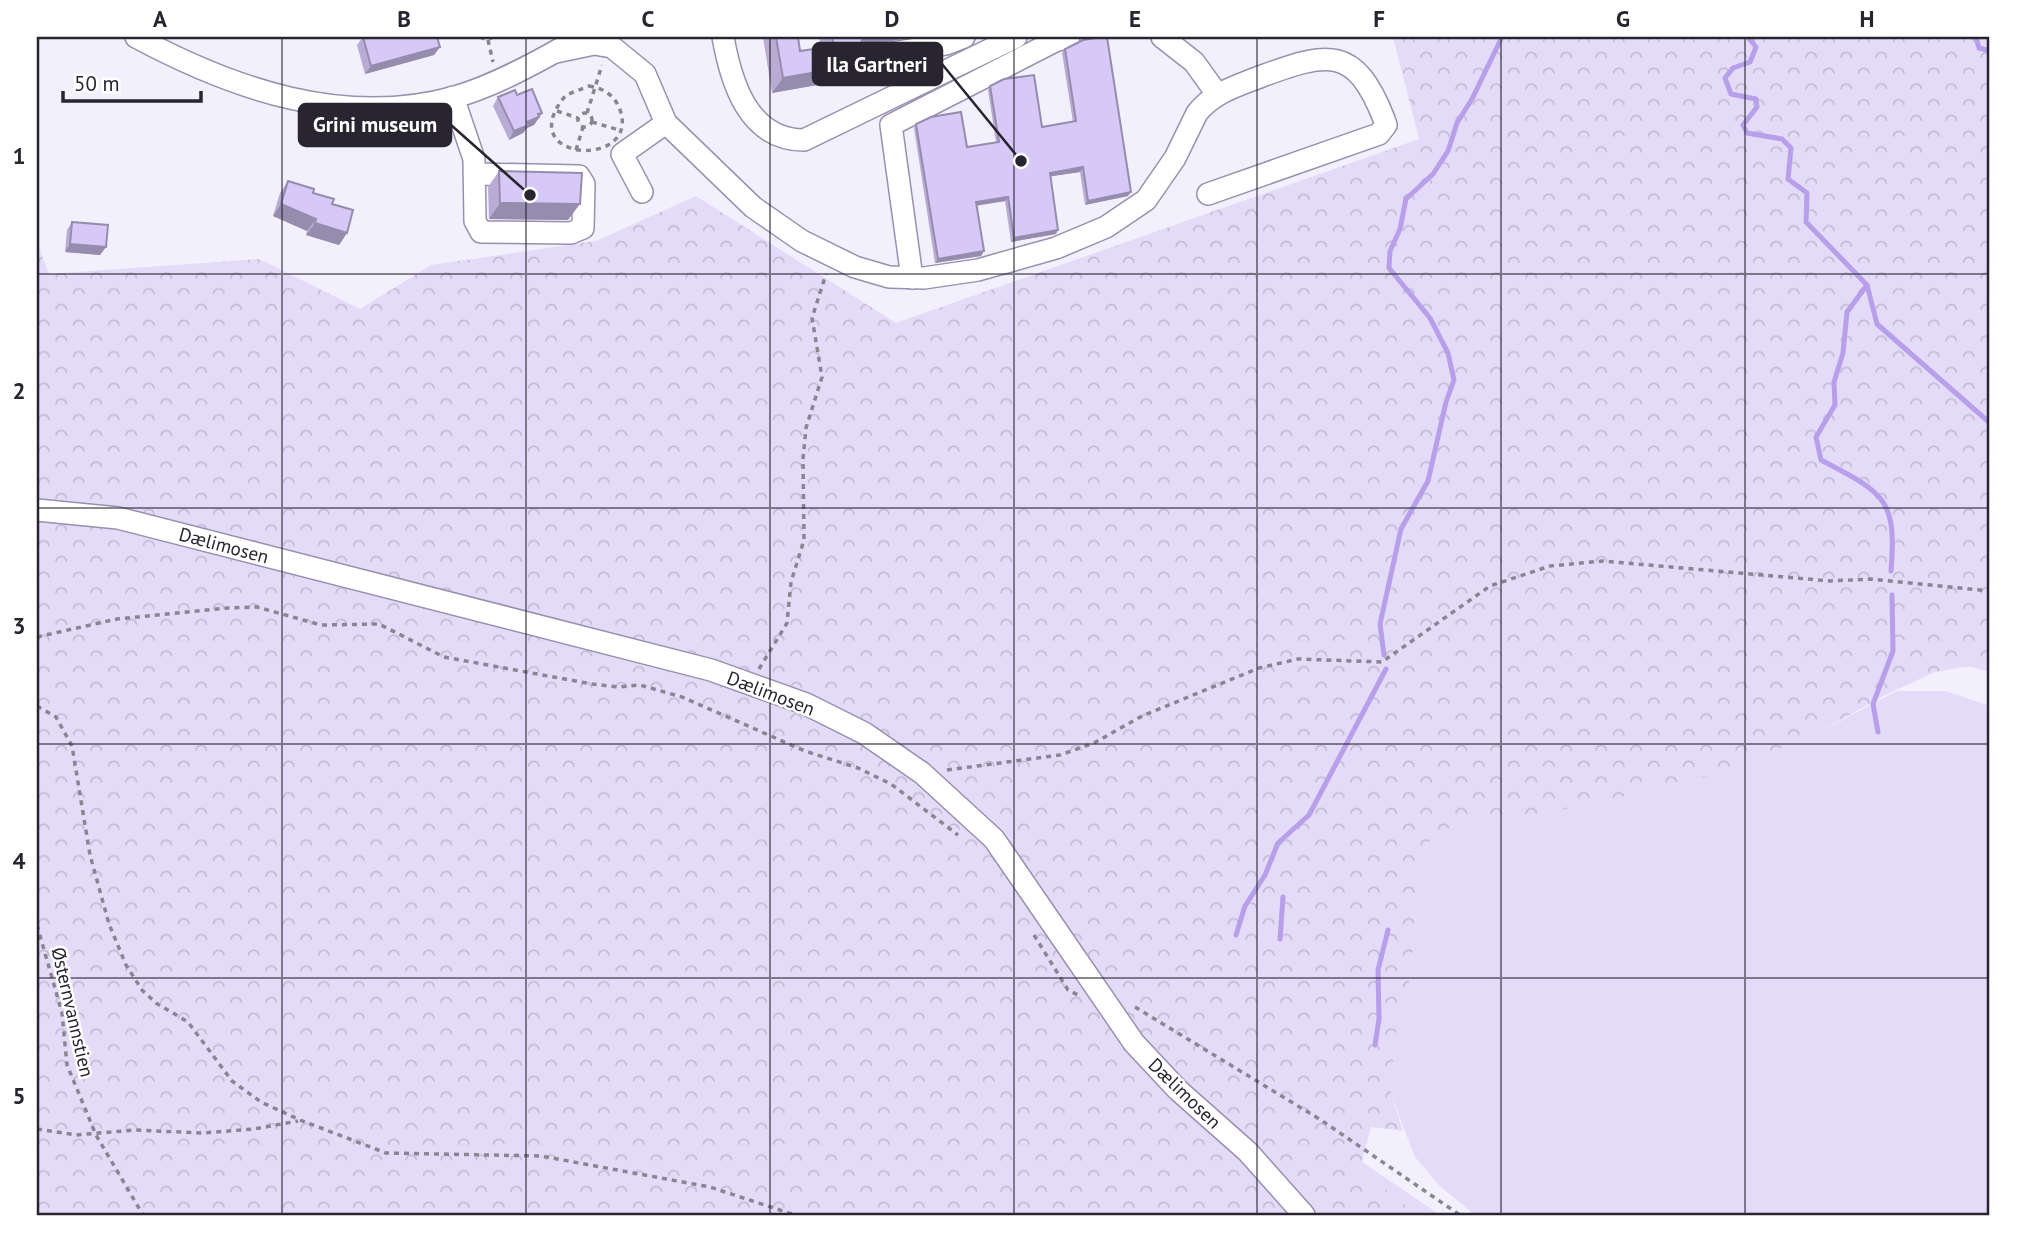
<svg xmlns="http://www.w3.org/2000/svg" width="2027" height="1252" font-family="'PT Sans',sans-serif">
  <style>
    .grass { fill: #e3dbf8 }
    .forest { fill: url(#forest-crowns) }
    .lines { fill: none; stroke-linecap: round; stroke-linejoin: round }
    .stream { stroke: #b89fea; stroke-width: 5 }
    .minor-casing { stroke: #998fae; stroke-width: 24 }
    .path { stroke: #898693; stroke-width: 3.5; stroke-dasharray: 5 5; stroke-linecap: butt }
    .minor { stroke: #fff; stroke-width: 21 }
    .wall { fill: #b8acd4 }
    .shaded-wall { fill: #968cad }
    .building { fill: #d6c8f7; stroke: #968cad; stroke-width: 2 }
    .grid { fill: none; stroke: #282531; stroke-width: 2; stroke-opacity: 0.55 }
    .labels { text-anchor: middle; stroke-width: 5; stroke-linejoin: round; paint-order: stroke }
    .street-label { font-size: 19px; fill: #282531; stroke: #fff }
    .leader { fill: none; stroke: #282531; stroke-width: 2.5 }
    .callout-dot { fill: #282531; stroke: #fff; stroke-width: 2.5 }
    .callout { fill: #282531; stroke: #282531; stroke-width: 2.5 }
    .callout-label { font-size: 21px; text-anchor: middle; font-weight: bold; fill: #fff }
    .neatline { fill: none; stroke: #282531; stroke-width: 2.5 }
    .grid-label { font-size: 23px; text-anchor: middle; font-weight: bold; fill: #282531 }
  </style>
  <defs>
    <pattern id="forest-crowns" width="20" height="18" patternUnits="userSpaceOnUse" patternTransform="scale(1.75)"><rect width="20" height="18" fill="#e3dbf8"/><path d="M2 6a3 3 0 1 1 6 0M12 15a3 3 0 1 1 6 0" fill="none" stroke="#c3bcd5"/></pattern>
  </defs>
  <rect width="100%" height="100%" fill="#f3f0fd"/>
  <g class="grass">
    <path d="M1897 691H1946L1990 706V1215H1475L1440 1186 1415 1157 1391 1095 1395 1035 1404 1014 1412 963 1418 863 1427 843 1451 827 1556 811 1695 781 1814 735Z"/>
    <path d="M1362 1162 1440 1215H1417L1360 1170Z"/>
  </g>
  <path class="forest" d="M1393 37H1990V672L1969 666 1935 672 1885 695 1814 735 1695 781 1556 811 1451 827 1427 843 1418 863 1412 963 1404 1014 1395 1035 1391 1095 1403 1131 1371 1127 1360 1169 1417 1215H37V243L49 274 259 259 360 309 431 265 596 241 696 196 896 323 1419 139Z"/>
  <g class="lines">
    <g class="stream">
      <path d="M1748 37 1756 47 1750 62 1733 68 1725 78 1731 94 1756 99 1757 107 1743 125 1747 133 1782 139 1791 148 1788 179 1807 193 1806 222 1867 285 1877 324 1990 423"/>
      <path d="M1976 37 1979 48 1990 51"/>
      <path d="M1867 285 1847 312 1843 353 1834 382 1835 405 1816 437 1821 460C1884 493 1897 498 1891 571"/>
      <path d="M1384 655 1380 624 1401 529 1428 481 1446 402 1454 380 1448 353 1430 318 1389 268 1390 251 1400 229 1406 199 1433 174 1448 151 1457 123 1472 99 1502 37"/>
      <path d="M1878 732 1873 704 1893 651 1892 595"/>
      <path d="M1236 935 1245 906 1265 875 1278 843 1309 815 1386 669"/>
      <path d="M1280 939 1283 897"/>
      <path d="M1375 1045 1379 1019 1378 970 1388 930"/>
    </g>
    <g class="minor-casing">
      <g id="minor">
        <path d="M136 37C233 89 344 128 455 97 493 86 532 65 567 45"/>
        <path d="M723 37C731 82 748 140 804 140L1016 37"/>
        <path d="M1162 37 1194 62 1217 94"/>
        <path d="M556 52 594 44 612 47 645 74 666 123 753 207 802 241 855 267 889 277 924 278 978 270 1056 248 1106 227 1146 200 1175 158 1197 113C1214 92 1237 86 1262 76 1328 52 1355 45 1384 119L1386 125 1379 134 1208 194"/>
        <path d="M862 58 946 44 964 37"/>
        <path d="M453 97 474 159 475 221 481 232 571 233 583 228 584 184 579 176 476 174"/>
        <path d="M642 192 622 154 666 123"/>
        <path d="M912 278 891 125 1055 41 1069 37"/>
        <path d="M37 510 118 518 711 670 806 704 864 733 922 773 994 839 1134 1043 1178 1090 1248 1152 1304 1215"/>
      </g>
    </g>
    <g class="path">
      <path d="M480 37 487 40 493 37"/>
      <path d="M488 40 493 62"/>
      <path d="M589 86C602 88 613 94 619 107 645 170 508 163 566 95Z"/>
      <path d="M557 111 578 118"/>
      <circle cx="585" cy="120" r="7"/>
      <path d="M587 113 602 65"/>
      <path d="M592 122 619 130"/>
      <path d="M576 150 583 127"/>
      <path d="M37 637 117 619 228 608 257 607 321 625 379 624 444 657 592 684 618 687 640 685 682 697 805 751 858 768 891 784 958 835"/>
      <path d="M759 669 787 623 791 582 804 540 803 459 806 428 822 377 812 318 826 274"/>
      <path d="M37 706 56 717 72 746 90 855 109 924 126 965 142 990 156 1003 188 1022 232 1081 261 1102 300 1120 386 1153 541 1156 710 1187 795 1215"/>
      <path d="M947 770 1060 755 1094 743 1142 716 1259 668 1298 659 1382 662 1490 586 1550 566 1603 561 1830 581 1871 579 1990 591"/>
      <path d="M37 925 62 1013 67 1065 96 1135 143 1215"/>
      <path d="M1034 935 1068 990 1078 995"/>
      <path d="M1135 1007 1321 1120 1460 1215"/>
      <path d="M37 1129 76 1135 135 1130 202 1133 254 1129 298 1121"/>
    </g>
    <use href="#minor" class="minor"/>
  </g>
  <g class="wall">
    <path d="M363 37 440 47 434 55 365 74 357 45Z"/>
    <path d="M763 37H798L800 51 821 48 819 37H913L861 46 872 62 862 77 772 93Z"/>
    <path d="M1065 49 1128 196 1085 205 1080 172 1050 176 1056 234 1011 242 1005 201 976 206 984 251 981 256 935 263 914 128 916 124 967 147 996 142 988 90 990 86 1042 127 1073 122 1062 53Z"/>
    <path d="M517 95 542 113 534 125 527 128 523 133 509 140 493 106 498 97Z"/>
    <path d="M499 171 568 220 489 219 488 187Z"/>
    <path d="M288 181 332 204 347 233 339 245 306 235 307 231 273 216 280 193Z"/>
    <path d="M72 222 106 247 100 255 65 252 67 230Z"/>
  </g>
  <g class="shaded-wall">
    <path d="M862 37H913L854 48Z"/>
    <path d="M440 47 434 55 365 74 371 66Z"/>
    <path d="M872 62 862 77 772 93 783 78Z"/>
    <path d="M542 113 534 125 527 128 523 133 509 140 514 131Z"/>
    <path d="M1083 167 1080 172 1047 177 1050 173Z"/>
    <path d="M1131 192 1128 196 1085 205 1088 201Z"/>
    <path d="M1008 197 1005 201 973 206 976 202Z"/>
    <path d="M500 203 580 204 568 220 489 219Z"/>
    <path d="M281 204 316 219 307 231 273 216Z"/>
    <path d="M315 223 347 233 339 245 306 235Z"/>
    <path d="M1058 230 1056 234 1011 242 1014 238Z"/>
    <path d="M70 244 106 247 100 255 65 252Z"/>
    <path d="M984 251 981 256 935 263 938 259Z"/>
  </g>
  <g class="building">
    <path d="M363 37H437L440 47 371 66Z"/>
    <path d="M776 37H798L800 51 834 46 832 37H863L860 46 871 55 872 62 783 78Z"/>
    <path d="M1101 37H1107L1131 192 1088 201 1083 167 1050 173 1058 230 1014 238 1008 197 976 202 984 251 938 259 916 124 931 117 961 112 967 147 999 142 990 86 1004 79 1034 75 1042 127 1076 121 1065 49 1083 40Z"/>
    <path d="M532 89 542 113 538 114 539 117 527 122 529 125 514 131 498 97 515 90 517 95Z"/>
    <path d="M499 171 582 173 580 204 500 203Z"/>
    <path d="M288 181 314 189 313 193 334 199 332 204 353 210 347 233 315 223 316 219 281 204Z"/>
    <path d="M72 222 108 225 106 247 70 244Z"/>
  </g>
  <path class="grid" d="M282 37V1215M526 37V1215M770 37V1215M1014 37V1215M1257 37V1215M1501 37V1215M1745 37V1215M37 274H1990M37 508H1990M37 744H1990M37 978H1990"/>
  <g class="labels">
    <g class="street-label">
      <text transform="translate(224 545) rotate(15)" y="7">Dælimosen</text>
      <text transform="translate(771 693) rotate(21)" y="7">Dælimosen</text>
      <text transform="translate(73 1012) rotate(77)" y="7">Østernvannstien</text>
      <text transform="translate(1185 1093) rotate(44)" y="7">Dælimosen</text>
    </g>
  </g>
  <path class="leader" d="M1021 161L942 64M530 195L451 125"/>
  <g class="callout-dot">
    <circle cx="1021" cy="161" r="7"/>
    <circle cx="530" cy="195" r="7"/>
  </g>
  <g class="callout">
    <rect x="813" y="43" width="129" height="42" rx="7"/>
    <rect x="299" y="104" width="152" height="42" rx="7"/>
  </g>
  <g class="callout-label">
    <text x="877" y="72">Ila Gartneri</text>
    <text x="375" y="132">Grini museum</text>
  </g>
  <rect width="2027" height="1252" fill="none" stroke="#ffffff" stroke-width="77"/>
  <path d="M63 91v10h138v-10" fill="none" stroke="#282531" stroke-width="3.5"/>
  <text x="74" y="91" font-size="21" fill="#282531" stroke="#ffffff" stroke-width="5" paint-order="stroke">50 m</text>
  <rect x="38" y="38" width="1950" height="1176" class="neatline"/>
  <g class="grid-label">
    <text x="160" y="27">A</text>
    <text x="404" y="27">B</text>
    <text x="648" y="27">C</text>
    <text x="892" y="27">D</text>
    <text x="1135" y="27">E</text>
    <text x="1379" y="27">F</text>
    <text x="1623" y="27">G</text>
    <text x="1867" y="27">H</text>
    <text x="19" y="164">1</text>
    <text x="19" y="399">2</text>
    <text x="19" y="634">3</text>
    <text x="19" y="869">4</text>
    <text x="19" y="1104">5</text>
  </g>
</svg>
